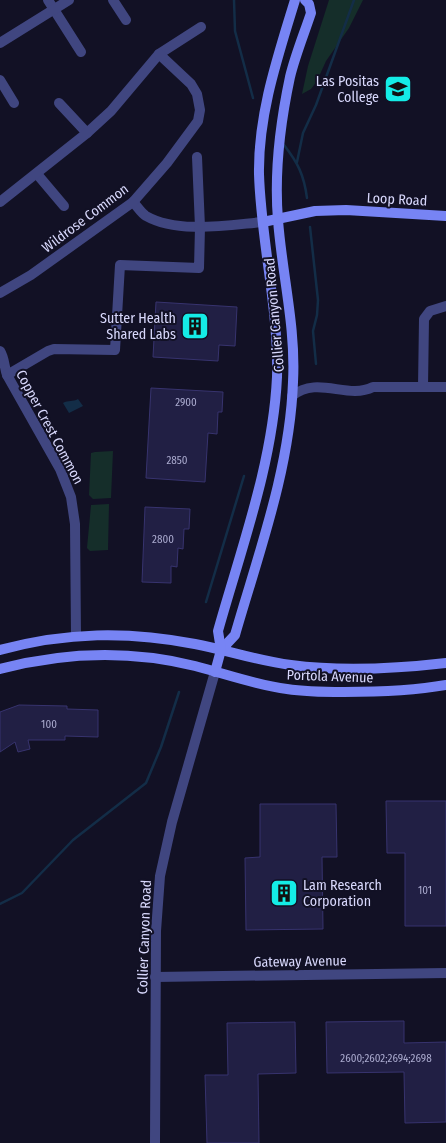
<svg xmlns="http://www.w3.org/2000/svg" width="446" height="1143" font-family="'Fira Sans Condensed',sans-serif">
  <style>
    .green { fill: #152e2a }
    .water { fill: #132d47 }
    .lines { fill: none; stroke-linecap: round; stroke-linejoin: round }
    .stream { stroke: #132d47; stroke-width: 2.5 }
    .building { fill: #211f44; stroke: #37336e }
    .street { stroke: #404680; stroke-width: 10 }
    .secondary { stroke: #7784f4; stroke-width: 10 }
    .labels { text-anchor: middle; stroke-width: 4; stroke-linejoin: round; paint-order: stroke }
    .number-label { font-size: 11px; fill: #aaaace }
    .poi-label { font-size: 14px; fill: #d8d8fc; stroke: #121125; text-anchor: end }
    .street-label { font-size: 14px; fill: #d8d8fc; stroke: #121125 }
  </style>
  <rect width="100%" height="100%" fill="#121125"/>
  <g class="green">
    <path d="M329 0H363L349 28 326 61 317 81 311 89 302 94 308 66Z"/>
    <path d="M113 451 111 498 93 499 89 495 91 453 95 452Z"/>
    <path d="M109 504 108 550 90 551 87 548 91 505Z"/>
  </g>
  <path class="water" d="M78 399 83 406 69 413 63 403C68 400 73 402 78 399Z"/>
  <g class="lines">
    <g class="stream">
      <path d="M234 0 235 31 253 98"/>
      <path d="M284 145C298 163 304 175 307 198"/>
      <path d="M297 162 303 133 316 105 354 0"/>
      <path d="M310 227 318 300 317 315 313 331 316 364"/>
      <path d="M206 602 244 476"/>
      <path d="M0 904 22 893 73 840 146 783 161 747 179 692"/>
    </g>
  </g>
  <g class="building">
    <path d="M156 302 237 307 235 346 219 345 218 361 153 357Z"/>
    <path d="M151 388 223 392 222 412H218L217 434 208 433 205 482 146 478Z"/>
    <path d="M145 507 190 509 189 529H184L183 549 178 548 177 567 171 566V583L142 582Z"/>
    <path d="M19 705 67 706V709L98 710V737L65 736V740H28L30 749 18 752 15 742 0 752V712Z"/>
    <path d="M386 801H446V926H405V853H387Z"/>
    <path d="M260 804H336L337 857H322L323 929 246 930 245 858 260 857Z"/>
    <path d="M404 1021V1043L446 1042V1122L405 1123 404 1072 327 1073 326 1022Z"/>
    <path d="M295 1022 296 1073 258 1074 259 1143H207L205 1075H228L227 1023Z"/>
  </g>
  <g class="lines">
    <g class="street">
      <path d="M48 0 81 52"/>
      <path d="M113 0 126 20"/>
      <path d="M0 43 69 0"/>
      <path d="M0 80 14 103"/>
      <path d="M59 103 87 133"/>
      <path d="M37 174 64 206"/>
      <path d="M0 202 87 133 111 111 159 54 201 27"/>
      <path d="M133 202C137 206 141 213 146 216 178 234 228 225 263 222"/>
      <path d="M0 293 31 275 133 202 167 163 198 121 200 110 197 94 191 84 159 54"/>
      <path d="M0 351C5 359 4 367 7 375L60 469 71 497 75 524 76 636"/>
      <path d="M7 375 48 351 54 349 115 350 120 265 199 268 200 227 197 157"/>
      <path d="M423 387 424 319 430 311 446 306"/>
      <path d="M292 396C318 375 347 400 373 387H446"/>
      <path d="M155 977 446 973"/>
      <path d="M155 1143 156 931 160 876 172 822 215 672"/>
    </g>
    <g class="secondary">
      <path d="M263 222 315 211 346 210 446 216"/>
      <path d="M0 650C66 632 128 631 195 644 227 650 258 661 291 665 343 672 394 669 446 663"/>
      <path d="M221 650 235 635C259 552 290 468 293 382 296 327 282 274 278 220 274 172 280 124 290 77 295 56 304 34 311 13L309 4 305 0"/>
      <path d="M0 669C65 652 130 650 195 666 226 674 256 685 287 689 306 692 325 692 344 692 378 692 413 691 446 685"/>
      <path d="M215 672 221 650 218 631C241 549 273 463 277 377 279 309 261 242 259 174 258 114 278 56 295 0"/>
    </g>
  </g>
  <defs>
    <g id="university-square" transform="scale(1.4375)"><rect x="-9" y="-9" width="18" height="18" rx="4" fill="#14ece6" stroke="#121125"/><path d="M0-5L7-2L0 1L-7-2ZM-4 1L0 2.5L4 1V4Q0 6-4 4Z" fill="#111"/></g>
    <g id="building-square" transform="scale(1.4375)"><rect x="-9" y="-9" width="18" height="18" rx="4" fill="#14ece6" stroke="#121125"/><path d="M-4-6H4V6H1V3H-1V6H-4ZM-2.5-4.3h1.7v1.8h-1.7ZM.8-4.3h1.7v1.8H.8ZM-2.5-1h1.7V.8h-1.7ZM.8-1h1.7V.8H.8Z" fill="#111"/></g>
  </defs>
  <g fill-rule="evenodd">
    <use href="#university-square" x="398" y="89"/>
    <use href="#building-square" x="195" y="326"/>
    <use href="#building-square" x="284" y="893"/>
  </g>
  <g class="labels">
    <g class="number-label">
      <text x="186" y="406">2900</text>
      <text x="177" y="464">2850</text>
      <text x="163" y="543">2800</text>
      <text x="49" y="728">100</text>
      <text x="425" y="894">101</text>
      <text x="386" y="1062">2600;2602;2694;2698</text>
    </g>
    <g class="poi-label">
      <text x="379" y="86">Las Positas<tspan x="379" dy="16">College</tspan></text>
      <text x="176" y="323">Sutter Health<tspan x="176" dy="16">Shared Labs</tspan></text>
      <text x="303" y="890" text-anchor="start">Lam Research<tspan x="303" dy="16">Corporation</tspan></text>
    </g>
    <g class="street-label">
      <text transform="translate(397 199) rotate(3)" y="5">Loop Road</text>
      <text transform="translate(85 218) rotate(-37)" y="5">Wildrose Common</text>
      <text transform="translate(274 315) rotate(-95)" y="5">Collier Canyon Road</text>
      <text transform="translate(50 427) rotate(62)" y="5">Copper Crest Common</text>
      <text transform="translate(330 676) rotate(2)" y="5">Portola Avenue</text>
      <text transform="translate(144 937) rotate(-88)" y="5">Collier Canyon Road</text>
      <text transform="translate(300 961) rotate(-1)" y="5">Gateway Avenue</text>
    </g>
  </g>
</svg>
